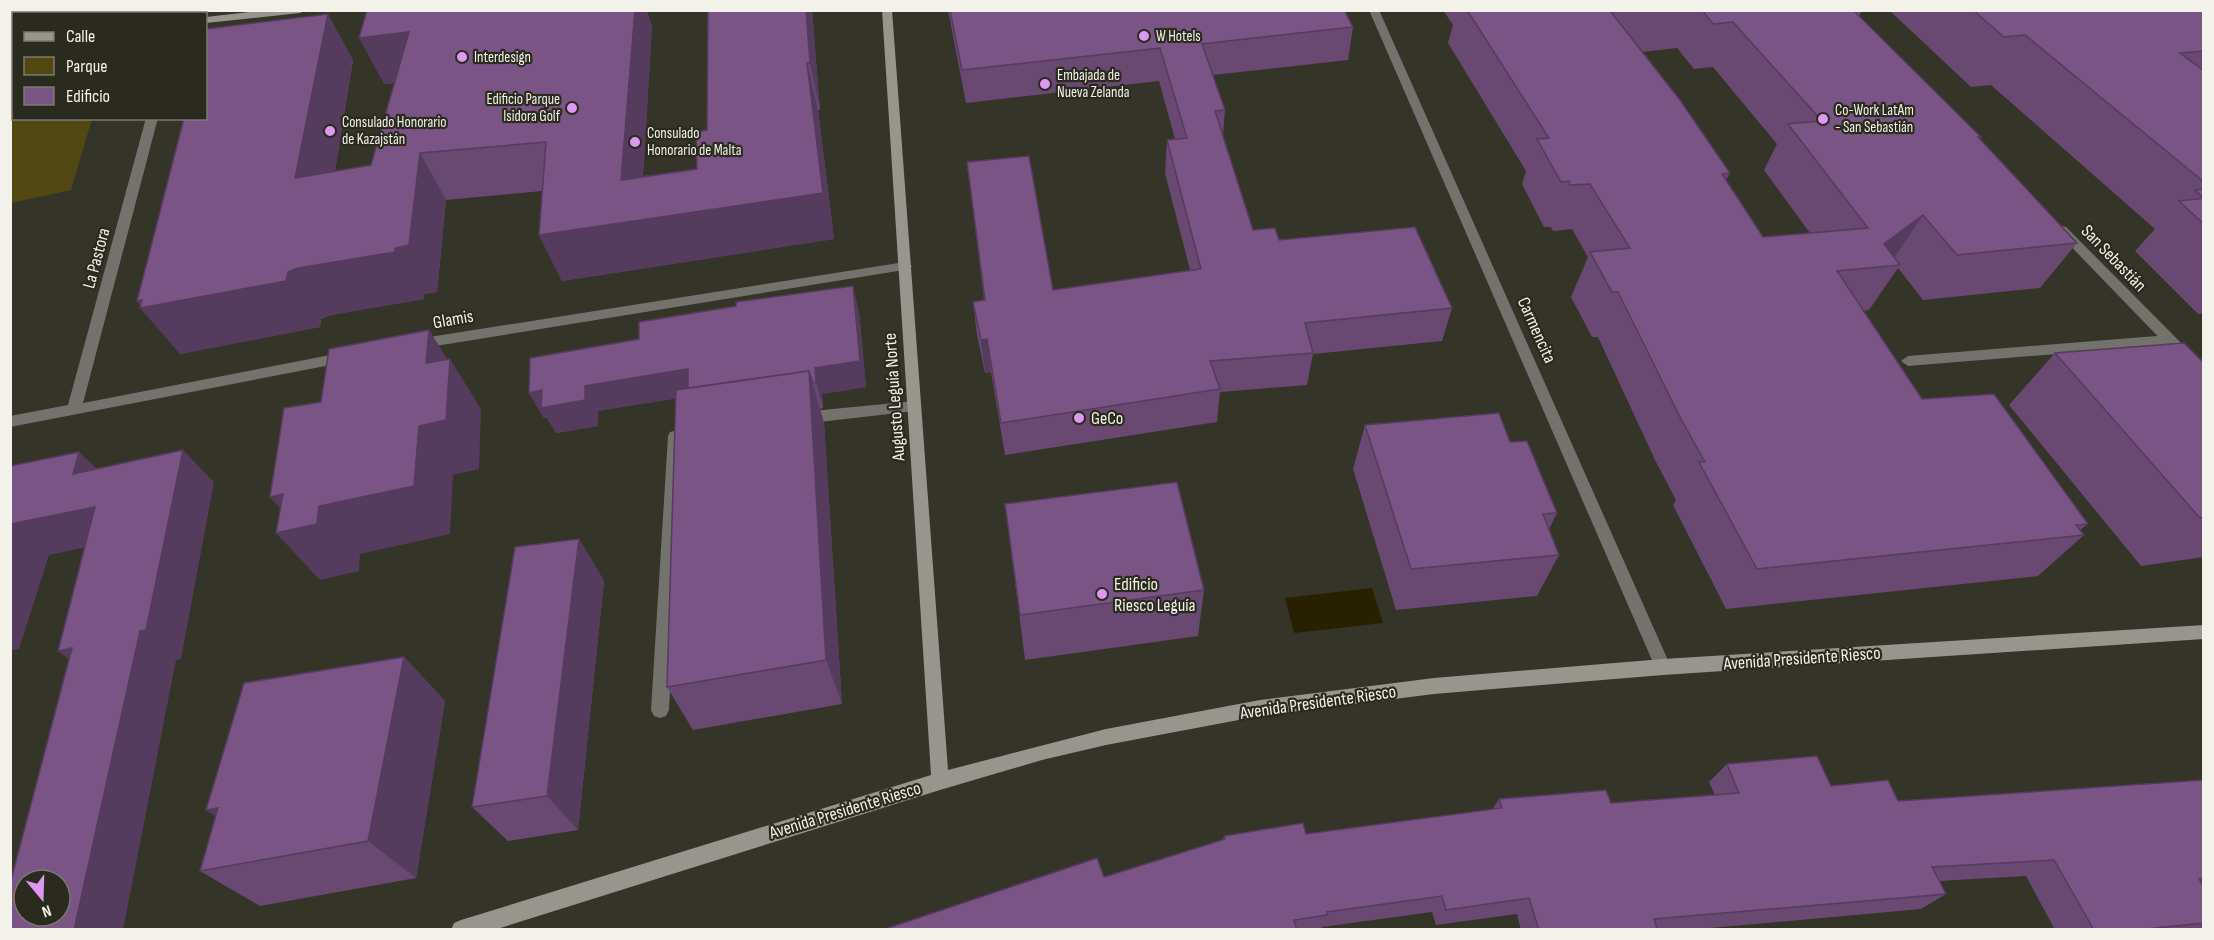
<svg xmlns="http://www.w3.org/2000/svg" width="2214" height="940" font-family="'Sofia Sans Condensed',sans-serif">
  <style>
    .green { fill: #514813 }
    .water { fill: #272100 }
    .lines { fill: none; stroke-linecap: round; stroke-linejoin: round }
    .lane { fill: #73726d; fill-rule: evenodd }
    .street { fill: #73726d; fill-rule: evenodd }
    .secondary { fill: #97958d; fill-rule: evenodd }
    .wall { fill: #694872; fill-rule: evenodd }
    .shaded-wall { fill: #553b5d }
    .building { fill: #7a5485; stroke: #553b5d; stroke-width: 1.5; fill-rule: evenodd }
    .poi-dot { fill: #de98f2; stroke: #2b2a1f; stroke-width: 2 }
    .labels { text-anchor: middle; stroke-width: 4.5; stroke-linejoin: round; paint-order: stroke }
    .far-poi-label { font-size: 15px; fill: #f2f1ea; stroke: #2b2a1f; text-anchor: start }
    .street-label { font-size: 18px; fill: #f2f1ea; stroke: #2b2a1f }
    .poi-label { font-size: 18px; fill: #f2f1ea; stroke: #2b2a1f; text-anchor: start }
  </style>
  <rect width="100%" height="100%" fill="#353429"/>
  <path class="green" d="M11 93H13L14 118 92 119 71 190 11 203Z"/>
  <path class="water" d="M1372 588 1383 623 1294 633 1285 598Z"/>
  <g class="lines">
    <g class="lane">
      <path d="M2169 335 2176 340 2169 345 1908 366 1901 361 1908 356Z"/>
      <path d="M915 401 922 406 915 411 802 424 795 418 802 412Z"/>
      <path d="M683 429 690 435 688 439 682 441 669 710 666 716 660 718 654 716 651 710 668 436 670 432Z"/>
    </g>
    <g class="street">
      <rect x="171" y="10" width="10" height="4"/>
      <path d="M1369 10H1379L1671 667 1669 672 1663 675 1657 672 1655 667Z"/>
      <path d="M146 118H158L83 403 346 352 353 357 346 362 10 427V416L68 405Z"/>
      <path d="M2062 226 2066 227 2204 366V380L2199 379 2058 233 2056 230Z"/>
      <path d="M905 262 912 266 910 269 417 349 410 344 417 339Z"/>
    </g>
    <g class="secondary">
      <path d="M266 10H305L300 13 206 23V17Z"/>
      <path d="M882 10H892L948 770 1106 729 1260 700 1434 678 1663 659 2204 625V639L1663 675 1434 694 1260 716 1106 745 1042 760 940 790 494 930H451L454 923 461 920 931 775Z"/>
      <rect x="10" y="47" width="4" height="6"/>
    </g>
  </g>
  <g class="wall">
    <path d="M812 10 820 110H818L834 239 562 281 539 235 542 191 446 200 437 292 424 294V299L331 315 321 319 320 327 180 354 353 60 335 171 371 165 394 83 384 84 652 26 643 176 697 169 707 130Z"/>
    <path d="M948 10H1344L1353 27 1348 60 1213 75 1225 110 1223 135 1253 230 1452 308 1442 341 1313 354 1307 385 1220 392 1217 422 1005 455 991 372 985 373 977 335 973 302 984 300 967 162 1053 290 1190 270 1165 173 1167 140 1175 139 1159 81 966 103Z"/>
    <path d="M1443 10H1862L1859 17 1981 137 1979 139 2077 243 2040 288 1923 300 1898 268 1869 310 1863 311 1922 399 2088 524 2080 530 2084 535 2038 576 1726 609 1673 505 1676 500 1656 462 1598 337H1592L1571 297 1588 257 1572 229 1553 231 1551 227H1544L1522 184 1526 171 1448 43 1453 25ZM1677 48 1694 69 1713 67 1777 144 1764 170 1810 233 1763 237 1726 180 1730 173 1642 52Z"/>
    <path d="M1889 10H2204V313L2198 314 2135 251 2155 229 1991 85 1971 87Z"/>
    <path d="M736 306 859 312 866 387 822 394 823 408 820 409 824 423 842 704 693 730 667 687 676 398 598 411V426L556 433 547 418H544L529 393 639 339Z"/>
    <path d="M2055 353 2204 363V557L2141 566 2009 405Z"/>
    <path d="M1365 425 1510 442 1557 513 1549 529 1559 555 1537 596 1396 610 1353 469Z"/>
    <path d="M1005 504 1204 590 1198 636 1025 660Z"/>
    <path d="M579 539 604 581 578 830 508 841 472 807Z"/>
    <path d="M404 657 445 701 416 878 260 906 200 871Z"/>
    <path d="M1727 764 1831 786 1898 801 2204 780V930H2055L2026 876 1939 881 1946 894 1921 909 1688 930H1521L1517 914 1436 925 1432 912 1322 927 1321 930H882L1104 877 1223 840 1224 836 1306 834 1492 810 1499 799 1611 803 1715 795 1709 782Z"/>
  </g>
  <g class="shaded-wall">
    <path d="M635 10H647L652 26 640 220 823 193 807 63 818 110 834 239 562 281 539 235 621 180Z"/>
    <path d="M806 10H812L820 110 810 63Z"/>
    <path d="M328 14 353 60 326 224 295 178Z"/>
    <path d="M409 32 433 78 384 84 359 38Z"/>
    <path d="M420 153 446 200 437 292 424 294V299L331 315 321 319 320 327 180 354 140 308H142L137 301 288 272 298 268 395 248Z"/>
    <path d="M1923 215 1892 261 1884 244Z"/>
    <path d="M853 286 859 312 866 387 822 394 823 408 816 382 815 368Z"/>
    <path d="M429 330 450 363V359L481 409 479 469 453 475 450 534 360 554 359 571 320 580 276 533 298 528 270 497 283 494 319 506 419 426Z"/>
    <path d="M987 339 991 372 985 373 981 340Z"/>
    <path d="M688 369 699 395 598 411V426L556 433 547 418H544L529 393 542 390 585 386Z"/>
    <path d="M809 371 824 423 842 704 826 660Z"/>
    <path d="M183 450 214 482 181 659 176 660 123 930H74L140 631Z"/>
    <path d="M79 452 113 484 73 474Z"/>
    <path d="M95 507 130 538 49 555 19 649 10 651 11 524Z"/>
    <path d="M579 539 604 581 578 830 547 796Z"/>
    <path d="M72 648 97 680 58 651Z"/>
    <path d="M404 657 445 701 416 878 368 841Z"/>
    <path d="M218 808 263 848 206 810Z"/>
  </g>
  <g class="building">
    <path d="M367 10H635L621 180 697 169 696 132 707 130 708 10H806L810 63H807L823 193 539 235 546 142 420 153 409 245 395 248V252L298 268 288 272 286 281 140 308 142 300 137 301 184 118H206V29L328 14 295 178 371 165 409 32 359 38Z"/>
    <path d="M950 10H1344L1353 27 1202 44 1225 110 1215 111 1253 230 1275 228 1279 240 1415 227 1452 308 1305 323 1313 353 1210 361 1220 389 1001 423 987 339 981 340 973 302 985 300 967 162 1029 156 1053 290 1201 269 1167 140 1187 138 1160 48 962 70Z"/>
    <path d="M1467 10H1628L1611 12 1680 100 1730 173 1722 174 1763 237 1868 228 1788 124 1822 121 1733 22 1713 24 1702 10H1853L1981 137H1978L2077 243 1957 255 1923 215 1884 244 1900 265 1837 271 1922 399 1994 394 2088 524 2076 525 2084 535 1757 569 1699 462H1705L1681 419 1618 292H1612L1590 252 1630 248 1590 184 1570 185 1569 181 1561 182 1537 139 1549 138Z"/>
    <path d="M1973 10H2204V51L2180 53 2204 71V182L2025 35 2004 37Z"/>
    <path d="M2204 189V198L2195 190Z"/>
    <path d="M2204 198V224L2179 201Z"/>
    <path d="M853 286 860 361 815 368 816 382 813 383 809 371 688 388V369L585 386V400L541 408 542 390 529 393 530 358 639 339V322L736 306V302Z"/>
    <path d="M429 330 426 363 450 359 446 420 419 426 414 486 319 506 317 524 276 533 283 494 270 497 284 408 321 402 329 349Z"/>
    <path d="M2184 343 2204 363V517L2200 518 2055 353Z"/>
    <path d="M809 371 826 660 667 687 676 390Z"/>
    <path d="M1499 413 1510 442 1527 441 1557 513 1543 514 1559 555 1411 569 1365 425Z"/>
    <path d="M183 450 146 630 140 631 74 930H10V884L72 648 58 651 95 507 11 524 10 525V466L79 452 73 474ZM24 880H60V916H24Z"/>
    <path d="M1177 482 1204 590 1020 615 1005 504Z"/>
    <path d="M579 539 547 796 472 807 515 547Z"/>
    <path d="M404 657 368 841 200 871 218 808 206 810 244 683Z"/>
    <path d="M1817 756 1831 786 1888 780 1898 801 2204 780V878L2199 879 2204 886V923L2136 930H2094L2054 860 1932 867 1946 894 1654 919 1657 929 1653 930H1539L1529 898 1446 910 1442 896 1327 912V915L1294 920 1297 930H882L1097 858 1104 877 1225 839 1224 836 1303 823 1306 834 1502 808 1499 799 1606 790 1611 803 1739 793 1727 764Z"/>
  </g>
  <g class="poi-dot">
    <circle cx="1144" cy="36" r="6"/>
    <circle cx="462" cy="57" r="6"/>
    <circle cx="1045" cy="84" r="6"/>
    <circle cx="572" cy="108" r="6"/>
    <circle cx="1823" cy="119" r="6"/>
    <circle cx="330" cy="131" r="6"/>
    <circle cx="635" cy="142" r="6"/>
    <circle cx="1079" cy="418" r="6"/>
    <circle cx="1102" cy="594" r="6"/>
  </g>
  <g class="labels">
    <g class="far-poi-label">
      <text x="1156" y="41">W Hotels</text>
      <text x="474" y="62">Interdesign</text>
      <text x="1057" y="80">Embajada de<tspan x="1057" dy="17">Nueva Zelanda</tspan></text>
      <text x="560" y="104" text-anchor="end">Edificio Parque<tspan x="560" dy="17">Isidora Golf</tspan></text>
      <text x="1835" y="115">Co-Work LatAm<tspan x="1835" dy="17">- San Sebastián</tspan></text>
      <text x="342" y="127">Consulado Honorario<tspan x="342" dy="17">de Kazajstán</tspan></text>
      <text x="647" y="138">Consulado<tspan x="647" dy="17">Honorario de Malta</tspan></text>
    </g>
    <g class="street-label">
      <text transform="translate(96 258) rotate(-75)" y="6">La Pastora</text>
      <text transform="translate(2114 258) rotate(46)" y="6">San Sebastián</text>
      <text transform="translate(453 319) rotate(-10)" y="6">Glamis</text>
      <text transform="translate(1537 330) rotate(66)" y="6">Carmencita</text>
      <text transform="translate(894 397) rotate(-94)" y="6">Augusto Leguía Norte</text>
      <text transform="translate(1802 658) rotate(-4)" y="6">Avenida Presidente Riesco</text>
      <text transform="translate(1318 702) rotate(-8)" y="6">Avenida Presidente Riesco</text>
      <text transform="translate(845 810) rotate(-17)" y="6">Avenida Presidente Riesco</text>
    </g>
    <g class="poi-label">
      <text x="1091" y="424">GeCo</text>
      <text x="1114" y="590">Edificio<tspan x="1114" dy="21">Riesco Leguía</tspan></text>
    </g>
  </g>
  <rect width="2214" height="940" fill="none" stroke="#f2f1ea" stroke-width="24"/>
  <rect x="12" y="12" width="195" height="108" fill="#2b2a1f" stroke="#7b7a70" stroke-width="1.5"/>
  <rect x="24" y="32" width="30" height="9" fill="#97958d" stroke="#7b7a70" stroke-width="1.5"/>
  <text x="66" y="42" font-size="18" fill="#f2f1ea">Calle</text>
  <rect x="24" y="57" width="30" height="18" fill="#514813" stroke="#7b7a70" stroke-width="1.5"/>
  <text x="66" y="72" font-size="18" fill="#f2f1ea">Parque</text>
  <rect x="24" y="87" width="30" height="18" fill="#7a5485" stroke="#7b7a70" stroke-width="1.5"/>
  <text x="66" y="102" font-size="18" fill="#f2f1ea">Edificio</text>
  <g transform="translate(42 898) rotate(161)"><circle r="28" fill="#2b2a1f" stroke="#7b7a70" stroke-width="1.5"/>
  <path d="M0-4.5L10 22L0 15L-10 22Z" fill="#de98f2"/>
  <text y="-9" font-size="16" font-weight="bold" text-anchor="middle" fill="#f2f1ea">N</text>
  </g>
</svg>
